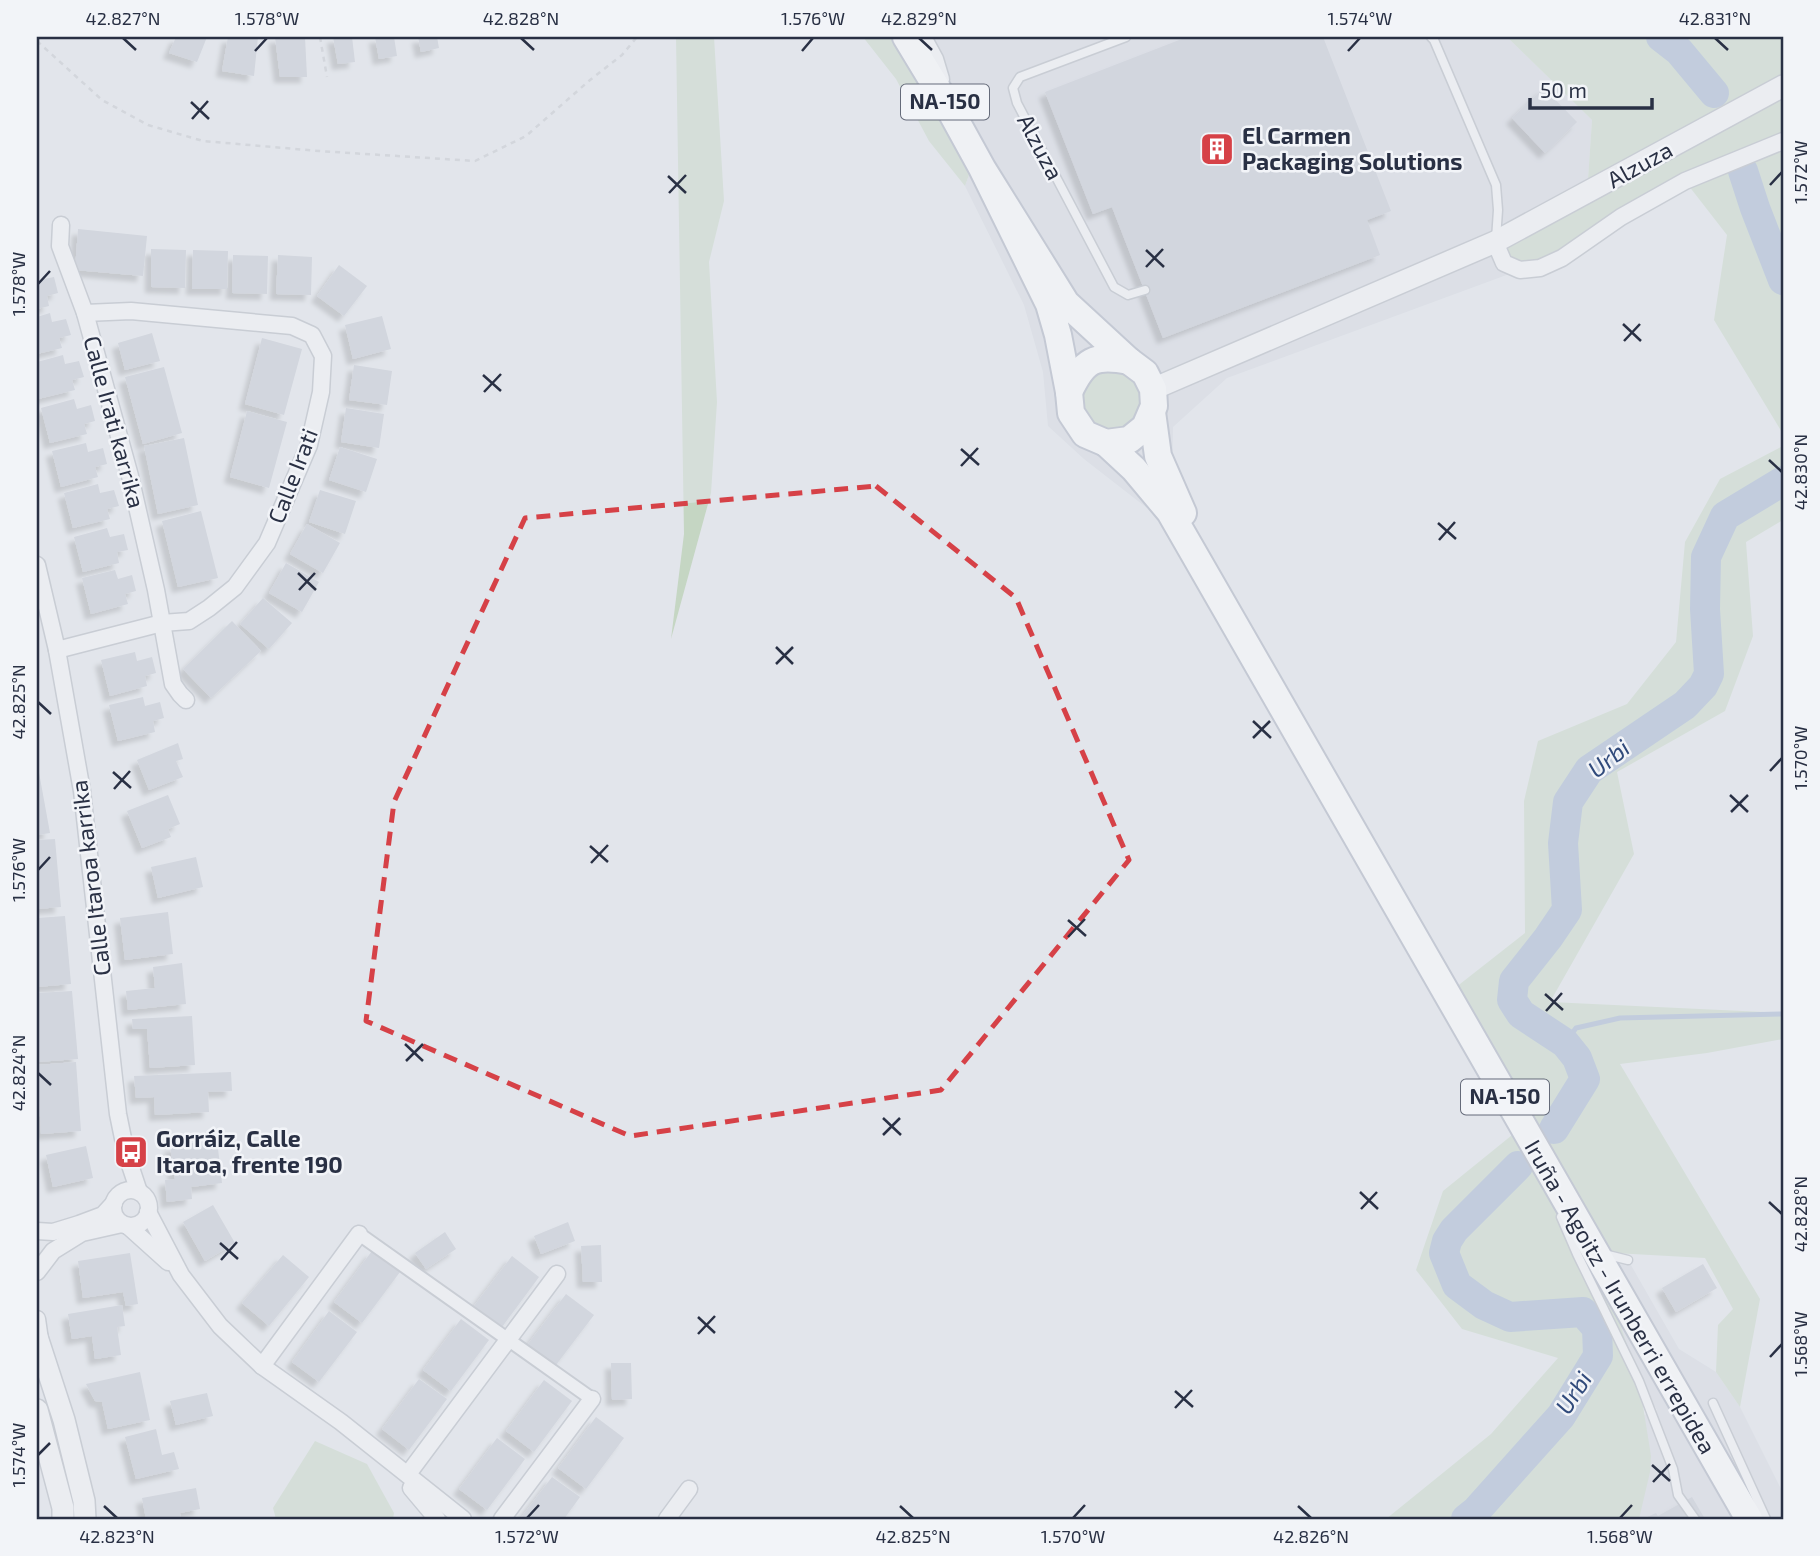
<svg xmlns="http://www.w3.org/2000/svg" width="1820" height="1556" font-family="'Exo 2',sans-serif">
  <style>
    .built { fill: #d4d7e0 }
    .green { fill: #c5d6c3 }
    .lines { fill: none; stroke-linecap: round; stroke-linejoin: round }
    .stream { stroke: #9baecd; stroke-width: 5 }
    .river { stroke: #9baecd; stroke-width: 30 }
    .building { fill: #bfc3ce; filter: url(#shadow) }
    .service-casing { stroke: #aaafb9; stroke-width: 11 }
    .pedestrian-casing { stroke: #aaafb9; stroke-width: 16 }
    .minor-casing { stroke: #aaafb9; stroke-width: 19 }
    .tertiary-casing { stroke: #aaafb9; stroke-width: 24 }
    .primary-casing { stroke: #a1a7b8; stroke-width: 30 }
    .path { stroke: #c0c3ca; stroke-width: 2.5; stroke-dasharray: 5 5; stroke-linecap: butt }
    .service { stroke: #f5f6f9; stroke-width: 8 }
    .pedestrian { stroke: #f5f6f9; stroke-width: 12 }
    .minor { stroke: #f5f6f9; stroke-width: 16 }
    .tertiary { stroke: #f5f6f9; stroke-width: 21 }
    .primary { stroke: #fff; stroke-width: 26 }
    .marked { fill: none; stroke: #d64147; stroke-width: 5; stroke-dasharray: 14 9; stroke-linejoin: round }
    .ticks { fill: none; stroke: #293044; stroke-width: 2.5 }
    .labels { text-anchor: middle; stroke-width: 5; stroke-linejoin: round; paint-order: stroke }
    .shield { fill: #f2f4f8; stroke: #656b7a; stroke-width: 2 }
    .shield-label { font-size: 21px; font-weight: bold; fill: #293044 }
    .poi-label { font-size: 23px; font-weight: bold; fill: #293044; stroke: #f2f4f8; text-anchor: start }
    .street-label { font-size: 23px; fill: #293044; stroke: #f2f4f8 }
    .water-label { font-size: 24px; font-style: italic; fill: #304a7b; stroke: #f2f4f8 }
    .neatline { fill: none; stroke: #293044; stroke-width: 2.5 }
    .ticks-label { font-size: 18px; text-anchor: middle; fill: #293044 }
  </style>
  <defs>
    <filter id="shadow"><feDropShadow dx="-6" dy="6" stdDeviation="2" flood-color="#0004"/></filter>
  </defs>
  <rect width="100%" height="100%" fill="#e2e5eb"/>
  <g class="built">
    <path d="M892 37H1507L1592 120 1587 194 1520 270 1227 378 1173 427 1172 488 1147 508 1084 459 1048 426 1043 372 1024 305 965 186 970 172 912 67Z"/>
    <path d="M1595 1252 1628 1260 1679 1349 1716 1372 1740 1407 1783 1493V1519H1639L1644 1415 1657 1410 1639 1381Z"/>
  </g>
  <g class="green">
    <path d="M676 37H714L724 201 709 262 717 402 711 493 671 639 684 534Z"/>
    <path d="M863 37H892L912 67 970 172 965 186 929 141 896 79Z"/>
    <path d="M1507 37H1783V434L1714 320 1727 235 1685 181 1562 258 1520 270 1495 242 1587 194 1592 120Z"/>
    <circle cx="1112" cy="400" r="30"/>
    <path d="M1783 446V520L1746 542 1753 636 1725 711 1617 772 1634 854 1550 1002 1783 1013V1039L1707 1053 1620 1064 1760 1299 1740 1407 1716 1372 1718 1325 1733 1309 1705 1258 1596 1252 1639 1381 1651 1456 1650 1472 1639 1519H1386L1491 1434 1558 1358 1462 1329 1416 1270 1443 1191 1522 1127 1446 995 1525 933 1524 801 1538 741 1627 704 1676 642 1685 542 1720 479Z"/>
    <path d="M315 1441 367 1464 394 1513 393 1519H276L273 1508Z"/>
  </g>
  <g class="lines">
    <path class="stream" d="M1565 1043 1576 1028 1620 1018 1783 1014"/>
    <g class="river">
      <path d="M1661 37 1679 51 1714 93"/>
      <path d="M1743 171 1755 208 1783 280"/>
      <path d="M1554 1129 1585 1079 1577 1058 1565 1043 1521 1014 1512 1000 1514 981 1548 938 1567 910 1563 843 1568 802 1589 770 1685 705 1703 686 1709 674 1705 609 1706 557 1725 516 1783 481"/>
      <path d="M1466 1519 1476 1511 1561 1416 1598 1356 1597 1328 1583 1312 1510 1317 1484 1305 1457 1285 1444 1253 1447 1241 1454 1230 1518 1166"/>
    </g>
  </g>
  <g class="building">
    <path d="M176 37H207L197 62 169 53Z"/>
    <path d="M228 37H258L254 76 222 71Z"/>
    <path d="M275 37H305L307 77H280Z"/>
    <path d="M333 37H352L355 62 338 64Z"/>
    <path d="M375 37H394L397 56 379 59Z"/>
    <path d="M418 37H437L439 48 421 52Z"/>
    <path d="M1187 37H1323L1391 211 1367 220 1380 255 1163 338 1112 207 1093 214 1045 92Z"/>
    <path d="M1544 88 1577 122 1545 153 1512 118Z"/>
    <path d="M78 229 147 236 143 276 75 270Z"/>
    <path d="M151 249 186 250 185 288 151 287Z"/>
    <path d="M193 250 228 251 227 289H192Z"/>
    <path d="M233 255 268 256 267 294 232 293Z"/>
    <path d="M278 255 312 257 311 295 276 294Z"/>
    <path d="M339 265 367 286 344 316 317 296Z"/>
    <path d="M37 274 39 280 54 277 58 293 47 296 49 306 37 309Z"/>
    <path d="M50 313 52 322 66 319 71 335 59 338 62 348 37 354V317Z"/>
    <path d="M382 316 391 349 353 359 345 325Z"/>
    <path d="M152 333 160 361 125 370 118 343Z"/>
    <path d="M262 338 302 349 284 415 245 404Z"/>
    <path d="M63 355 65 364 79 361 84 377 72 380 75 390 38 399 37 362Z"/>
    <path d="M354 365 392 371 387 405 349 400Z"/>
    <path d="M164 367 182 433 143 444 125 377Z"/>
    <path d="M74 399 77 409 91 405 95 421 84 424 87 434 50 443 41 408Z"/>
    <path d="M346 408 384 414 379 448 341 442Z"/>
    <path d="M247 411 287 422 269 488 230 477Z"/>
    <path d="M184 438 198 505 158 514 144 446Z"/>
    <path d="M86 443 88 452 103 448 107 464 95 467 98 477 61 487 52 451Z"/>
    <path d="M340 447 377 459 366 492 329 480Z"/>
    <path d="M98 484 100 493 114 490 119 506 107 509 110 519 73 528 64 493Z"/>
    <path d="M320 490 356 501 345 534 309 522Z"/>
    <path d="M201 511 218 578 178 587 162 521Z"/>
    <path d="M307 524 340 543 323 573 290 554Z"/>
    <path d="M107 528 110 537 124 534 128 550 117 552 119 563 83 572 74 537Z"/>
    <path d="M286 563 319 582 302 612 269 593Z"/>
    <path d="M115 570 118 579 132 575 136 591 125 594 128 604 91 614 82 578Z"/>
    <path d="M263 598 292 623 269 649 240 624Z"/>
    <path d="M232 621 261 651 211 698 183 669Z"/>
    <path d="M135 652 137 661 152 657 156 673 145 676 147 686 110 696 101 660Z"/>
    <path d="M143 697 145 706 160 702 164 718 153 721 155 732 118 741 109 705Z"/>
    <path d="M178 743 183 759 176 761 183 777 149 790 137 760Z"/>
    <path d="M37 767H38L50 833 37 835Z"/>
    <path d="M168 795 180 824 168 829 171 837 142 848 127 811Z"/>
    <path d="M55 839 61 907 37 909V840Z"/>
    <path d="M196 857 203 887 158 898 151 867Z"/>
    <path d="M168 912 173 954 125 960 120 918Z"/>
    <path d="M65 916 71 984 37 987V918Z"/>
    <path d="M182 963 186 1004 128 1010 126 991 155 988 153 967Z"/>
    <path d="M72 991 78 1059 37 1062V993Z"/>
    <path d="M192 1016 195 1065 150 1068 147 1029H133L132 1019Z"/>
    <path d="M76 1062 81 1131 41 1134 37 1065Z"/>
    <path d="M231 1072 232 1091 208 1092 209 1112 155 1115 154 1097 136 1098 134 1076Z"/>
    <path d="M217 1140 222 1183 191 1187 192 1199 167 1202 165 1180 175 1179 170 1146Z"/>
    <path d="M86 1146 93 1178 53 1187 46 1155Z"/>
    <path d="M213 1205 235 1243 205 1261 183 1222Z"/>
    <path d="M568 1222 575 1241 541 1254 534 1236Z"/>
    <path d="M445 1232 456 1249 426 1269 415 1253Z"/>
    <path d="M601 1245 602 1282H583L581 1246Z"/>
    <path d="M372 1251 400 1272 362 1323 334 1302Z"/>
    <path d="M130 1253 138 1304 126 1306 123 1292 83 1298 78 1261Z"/>
    <path d="M283 1255 309 1277 269 1326 242 1303Z"/>
    <path d="M512 1256 539 1277 502 1327 474 1306Z"/>
    <path d="M1703 1264 1717 1288 1676 1312 1662 1288Z"/>
    <path d="M566 1294 594 1315 556 1365 528 1344Z"/>
    <path d="M122 1305 125 1326 117 1327 121 1355 95 1359 92 1336 72 1339 68 1314Z"/>
    <path d="M329 1311 357 1332 319 1382 292 1362Z"/>
    <path d="M461 1319 489 1340 451 1391 423 1370Z"/>
    <path d="M611 1363H631L632 1399 612 1400Z"/>
    <path d="M140 1372 150 1420 108 1429 102 1402 95 1401 86 1384Z"/>
    <path d="M419 1379 447 1399 409 1450 382 1429Z"/>
    <path d="M544 1380 572 1401 534 1452 506 1431Z"/>
    <path d="M207 1393 213 1416 176 1425 170 1401Z"/>
    <path d="M596 1417 624 1438 586 1489 558 1468Z"/>
    <path d="M156 1429 162 1455 174 1452 179 1469 136 1479 125 1437Z"/>
    <path d="M497 1438 525 1459 487 1510 459 1489Z"/>
    <path d="M552 1477 580 1497 564 1519H520Z"/>
    <path d="M196 1488 200 1509 180 1513 181 1519H146L142 1498Z"/>
    <path d="M1692 1497 1705 1519H1643L1656 1513 1658 1516Z"/>
  </g>
  <g class="lines">
    <g class="service-casing">
      <g id="service">
        <path d="M1126 37 1020 77 1013 88 1017 103 1114 287 1128 295 1145 290"/>
        <path d="M1431 37 1434 40 1496 185 1498 210 1496 239"/>
        <path d="M1561 1217 1577 1254 1639 1381 1673 1469 1678 1495 1695 1519"/>
        <path d="M1604 1254 1628 1260"/>
        <path d="M1713 1403 1766 1519"/>
      </g>
    </g>
    <g class="pedestrian-casing">
      <path id="pedestrian" d="M359 1234 592 1399"/>
    </g>
    <g class="minor-casing">
      <g id="minor">
        <path d="M923 37 935 59 941 79"/>
        <path d="M61 225 60 246 85 313 130 476 156 590 173 684 180 694 186 700"/>
        <path d="M1495 242 1504 263 1520 270 1540 268 1562 258 1621 217 1685 181 1783 141"/>
        <path d="M37 565 57 650 82 791 118 1114 126 1153 139 1192"/>
        <path d="M57 650 162 623 189 621 209 608 235 587 267 543 309 445 321 392 323 356 312 335 292 326 131 311 85 313"/>
        <circle cx="131" cy="1208" r="18"/>
        <path d="M148 1212 181 1275 220 1326 262 1366 341 1422 463 1519"/>
        <path d="M128 1226 168 1262"/>
        <path d="M37 1231 53 1232 79 1224 103 1215 114 1203"/>
        <path d="M37 1272 53 1251 82 1233 122 1224"/>
        <path d="M37 1319 41 1347"/>
        <path d="M262 1366 359 1234"/>
        <path d="M408 1474 557 1274"/>
        <path d="M411 1488 437 1519"/>
        <path d="M502 1519 592 1399"/>
        <path d="M667 1519 689 1489"/>
      </g>
    </g>
    <g class="tertiary-casing">
      <g id="tertiary">
        <path d="M1153 389 1495 242 1783 86"/>
        <path d="M37 1337 64 1420 84 1501 85 1519"/>
        <path d="M37 1410 63 1508V1519"/>
      </g>
    </g>
    <g class="primary-casing">
      <g id="primary">
        <path d="M906 37 949 108 982 168 1049 304 1058 335 1069 392 1071 413 1085 434 1106 443 1129 440 1145 427 1154 406 1153 389 1145 373 1129 361 1066 303 982 168"/>
        <path d="M1069 392C1084 360 1094 354 1129 361"/>
        <path d="M1152 412 1158 456 1183 513"/>
        <path d="M1106 443 1134 469 1170 512 1749 1519"/>
      </g>
    </g>
    <g class="path">
      <path d="M320 37 327 77"/>
      <path d="M37 41 102 100 148 125 203 141 319 151 475 161 526 136 590 80 622 55 637 37"/>
    </g>
    <use href="#service" class="service"/>
    <use href="#pedestrian" class="pedestrian"/>
    <use href="#minor" class="minor"/>
    <use href="#tertiary" class="tertiary"/>
    <use href="#primary" class="primary"/>
  </g>
  <path d="M0 0H1820V1556H0ZM876 486 1016 598 1129 860 941 1090 630 1136 366 1021 394 802 525 518Z" fill="#e2e5eb" fill-opacity=".55" fill-rule="evenodd"/>
  <path class="marked" d="M876 486 1016 598 1129 860 941 1090 630 1136 366 1021 394 802 525 518Z"/>
  <path class="ticks" d="M123 38 136 50M521 38 534 50M919 38 932 50M1715 38 1728 50M255 51 267 38M802 51 813 38M1348 51 1360 38M191 102 209 119M192 119 208 101M668 176 686 193M1770 185 1782 172M669 193 686 175M1146 250 1164 267M1146 267 1163 249M38 284 50 271M1623 324 1641 341M1624 341 1640 324M483 375 501 391M484 392 501 374M961 449 979 465M1769 460 1782 472M961 466 978 448M1438 523 1456 539M1439 540 1455 522M298 573 316 590M299 590 315 573M776 647 793 664M776 664 793 647M38 702 51 714M1253 721 1271 738M1253 738 1270 721M1770 771 1782 758M113 772 131 788M114 789 130 771M1730 795 1748 812M1731 812 1748 795M590 846 608 862M591 863 608 845M38 870 50 857M1068 920 1086 936M1068 937 1085 919M1545 994 1563 1010M1546 1011 1562 993M405 1044 423 1061M406 1061 423 1044M38 1073 51 1085M883 1118 901 1135M883 1135 900 1118M1360 1192 1378 1209M1769 1202 1782 1214M1361 1209 1377 1192M220 1243 238 1259M221 1260 237 1242M698 1317 715 1333M698 1334 715 1316M1770 1357 1782 1344M1175 1391 1193 1407M1175 1408 1192 1390M38 1455 50 1443M1652 1465 1670 1481M1653 1482 1670 1464M104 1506 117 1518M900 1506 913 1518M1298 1506 1311 1518M527 1518 539 1505M1073 1518 1085 1505M1620 1518 1632 1505"/>
  <defs>
    <g id="building-square" transform="scale(1.75)"><rect x="-9" y="-9" width="18" height="18" rx="4" fill="#d64147" stroke="#f2f4f8"/><path d="M-4-6H4V6H1V3H-1V6H-4ZM-2.5-4.3h1.7v1.8h-1.7ZM.8-4.3h1.7v1.8H.8ZM-2.5-1h1.7V.8h-1.7ZM.8-1h1.7V.8H.8Z" fill="#fff"/></g>
    <g id="bus-square" transform="scale(1.75)"><rect x="-9" y="-9" width="18" height="18" rx="4" fill="#d64147" stroke="#f2f4f8"/><path d="M-5-6H5V4H4V6H2V4H-2V6H-4V4H-5ZM-3.5-4V0h7V-4ZM-3.5 1.2v1.5H-2V1.2ZM2 1.2v1.5H3.5V1.2Z" fill="#fff"/></g>
  </defs>
  <g fill-rule="evenodd">
    <use href="#building-square" x="1217" y="149"/>
    <use href="#bus-square" x="131" y="1152"/>
  </g>
  <g class="labels">
    <g class="shield">
      <rect x="901" y="84.5" width="88" height="35" rx="5"/>
      <rect x="1461" y="1079.5" width="88" height="35" rx="5"/>
    </g>
    <g class="shield-label">
      <text x="945" y="109">NA-150</text>
      <text x="1505" y="1104">NA-150</text>
    </g>
    <g class="poi-label">
      <text x="1242" y="144">El Carmen<tspan x="1242" dy="26">Packaging Solutions</tspan></text>
      <text x="156" y="1147">Gorráiz, Calle<tspan x="156" dy="26">Itaroa, frente 190</tspan></text>
    </g>
    <g class="street-label">
      <text transform="translate(1040 147) rotate(62)" y="8">Alzuza</text>
      <text transform="translate(1640 165) rotate(-29)" y="8">Alzuza</text>
      <text transform="translate(114 422) rotate(75)" y="8">Calle Irati karrika</text>
      <text transform="translate(293 476) rotate(-69)" y="8">Calle Irati</text>
      <text transform="translate(91 878) rotate(-97)" y="8">Calle Itaroa karrika</text>
      <text transform="translate(1620 1297) rotate(60)" y="8">Iruña - Agoitz - Irunberri errepidea</text>
    </g>
    <g class="water-label">
      <text transform="translate(1609 759) rotate(-38)" y="8">Urbi</text>
      <text transform="translate(1574 1393) rotate(-57)" y="8">Urbi</text>
    </g>
  </g>
  <rect width="1820" height="1556" fill="none" stroke="#f2f4f8" stroke-width="77"/>
  <path d="M1530 98v10h122v-10" fill="none" stroke="#293044" stroke-width="3.5"/>
  <text x="1540" y="98" font-size="21" fill="#293044" stroke="#f2f4f8" stroke-width="5" paint-order="stroke">50 m</text>
  <rect x="38" y="38" width="1744" height="1480" class="neatline"/>
  <g class="ticks-label">
    <text x="123" y="25">42.827°N</text>
    <text x="267" y="25">1.578°W</text>
    <text x="521" y="25">42.828°N</text>
    <text x="813" y="25">1.576°W</text>
    <text x="919" y="25">42.829°N</text>
    <text x="1360" y="25">1.574°W</text>
    <text x="1715" y="25">42.831°N</text>
    <text transform="translate(1801 172) rotate(-90)" y="6">1.572°W</text>
    <text transform="translate(19 284) rotate(-90)" y="6">1.578°W</text>
    <text transform="translate(1801 472) rotate(-90)" y="6">42.830°N</text>
    <text transform="translate(19 702) rotate(-90)" y="6">42.825°N</text>
    <text transform="translate(1801 758) rotate(-90)" y="6">1.570°W</text>
    <text transform="translate(19 870) rotate(-90)" y="6">1.576°W</text>
    <text transform="translate(19 1073) rotate(-90)" y="6">42.824°N</text>
    <text transform="translate(1801 1214) rotate(-90)" y="6">42.828°N</text>
    <text transform="translate(1801 1344) rotate(-90)" y="6">1.568°W</text>
    <text transform="translate(19 1455) rotate(-90)" y="6">1.574°W</text>
    <text x="117" y="1543">42.823°N</text>
    <text x="527" y="1543">1.572°W</text>
    <text x="913" y="1543">42.825°N</text>
    <text x="1073" y="1543">1.570°W</text>
    <text x="1311" y="1543">42.826°N</text>
    <text x="1620" y="1543">1.568°W</text>
  </g>
</svg>
